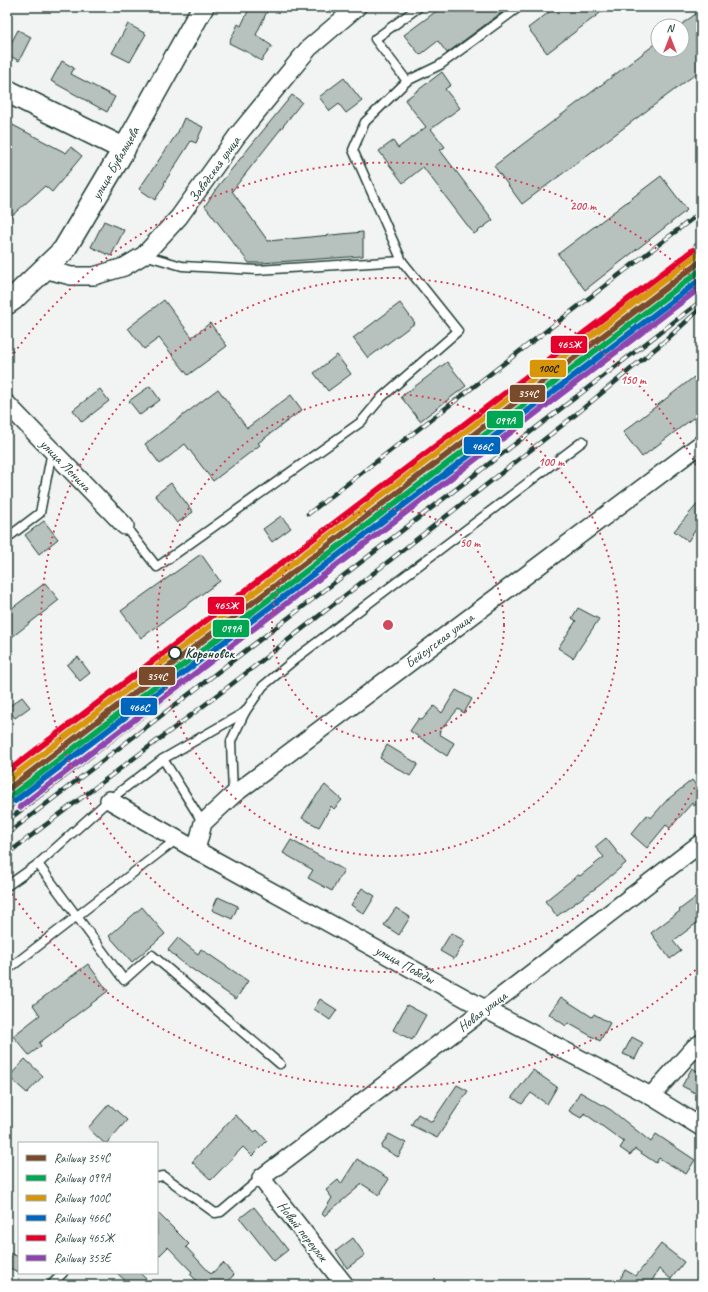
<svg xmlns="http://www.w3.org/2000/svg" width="708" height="1292" font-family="Caveat,sans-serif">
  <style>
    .building { fill: #b7c1bd; stroke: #1f3d34 }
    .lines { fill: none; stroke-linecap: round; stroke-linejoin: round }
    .service-casing { stroke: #1f3d34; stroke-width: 11 }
    .minor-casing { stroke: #1f3d34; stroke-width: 20 }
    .tertiary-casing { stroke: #1f3d34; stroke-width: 24 }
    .secondary-casing { stroke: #1f3d34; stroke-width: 25 }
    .service { stroke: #fff; stroke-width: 8 }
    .minor { stroke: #fff; stroke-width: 17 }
    .tertiary { stroke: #fff; stroke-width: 21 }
    .secondary { stroke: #fff; stroke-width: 22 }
    .rail-casing { stroke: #1f3d34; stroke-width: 4.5 }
    .rail { stroke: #fff; stroke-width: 3; stroke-dasharray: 9; stroke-linecap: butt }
    .rail-1-casing { stroke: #fff; stroke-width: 9 }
    .rail-2-casing { stroke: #fff; stroke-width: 9 }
    .rail-3-casing { stroke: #fff; stroke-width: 9 }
    .rail-4-casing { stroke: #fff; stroke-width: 9 }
    .rail-5-casing { stroke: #fff; stroke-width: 9 }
    .rail-6-casing { stroke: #fff; stroke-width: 9 }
    .rail-1 { stroke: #7a4b2a; stroke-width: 6 }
    .rail-2 { stroke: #00a651; stroke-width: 6 }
    .rail-3 { stroke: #d79608; stroke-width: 6 }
    .rail-4 { stroke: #0065bd; stroke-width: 6 }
    .rail-5 { stroke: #e4002b; stroke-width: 6 }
    .rail-6 { stroke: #8e44ad; stroke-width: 6 }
    .ring { fill: none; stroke: #d1495b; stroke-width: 2; stroke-dasharray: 2 4 }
    .stop-dot { fill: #fff; stroke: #1f3d34; stroke-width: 2 }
    .labels { text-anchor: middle; stroke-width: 3.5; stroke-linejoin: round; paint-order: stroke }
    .street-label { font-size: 14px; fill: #1f3d34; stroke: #fff }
    .stop-label { font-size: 14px; font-weight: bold; fill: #1f3d34; stroke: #fff; text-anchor: start }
    .centre { fill: #d1495b; stroke: #fff; stroke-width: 2 }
    .ring-label { font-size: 12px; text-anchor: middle; font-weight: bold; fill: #d1495b; stroke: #fff; stroke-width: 3.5; stroke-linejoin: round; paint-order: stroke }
    .line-badge { stroke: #fff; stroke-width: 1.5 }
    .badge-label { font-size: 11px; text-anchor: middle; font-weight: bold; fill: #fff }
    .pale-badge-label { font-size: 11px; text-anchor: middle; font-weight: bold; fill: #111 }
  </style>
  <rect width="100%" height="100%" fill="#f2f3f3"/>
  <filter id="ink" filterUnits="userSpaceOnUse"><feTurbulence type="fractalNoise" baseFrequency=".025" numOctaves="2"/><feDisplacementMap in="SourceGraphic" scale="8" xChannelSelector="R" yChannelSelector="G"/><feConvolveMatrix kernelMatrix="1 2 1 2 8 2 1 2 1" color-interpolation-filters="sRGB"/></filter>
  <g filter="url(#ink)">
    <g class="building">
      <path d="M250 7H269L256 35 272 46 261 61 251 54 229 43 238 24 241 26Z"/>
      <path d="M442 7H509L447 53 438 41 420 55 404 35Z"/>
      <path d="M556 7H608L547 53 528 28Z"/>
      <path d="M701 10V70L522 204 494 166 658 42V50H682V24Z"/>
      <path d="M128 24 146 34 130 62 112 53Z"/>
      <path d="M18 30 31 37 19 61 7 54V51Z"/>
      <path d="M62 61 74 68 71 74 115 97 107 112 51 81Z"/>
      <path d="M442 72 451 85 445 89 460 108 431 129 445 147 440 150 493 220 474 234 423 167 403 183 379 151 393 141 398 148 426 127 405 100Z"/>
      <path d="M344 78 362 101 346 113 339 104 330 111 319 97Z"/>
      <path d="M292 95 302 102 232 191 268 241 363 232V256L261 263H249L205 206 218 186Z"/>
      <path d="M184 118 203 127 196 143 191 141 164 183 165 184 155 200 139 189 178 132Z"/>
      <path d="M7 122 66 153 71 147 82 156 52 192 45 186 7 220Z"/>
      <path d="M661 176 687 210 585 290 558 254Z"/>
      <path d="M104 221 124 230 111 256 91 247Z"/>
      <path d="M164 300 192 337 210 323 227 346 188 375 159 338 144 349 128 328Z"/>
      <path d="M400 303 415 323 368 358 353 338Z"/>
      <path d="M337 355 351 374 328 391 314 373Z"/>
      <path d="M447 362 466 386 420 421 401 397Z"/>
      <path d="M694 377 701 385V429L693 418 642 457 623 432Z"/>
      <path d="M150 386 160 400 140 415 129 401Z"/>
      <path d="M100 389 109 401 82 422 73 410Z"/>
      <path d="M218 389 247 428 291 395 302 410 258 443 260 445 213 481 185 444 160 464 145 444Z"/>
      <path d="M171 483 193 512 177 523 155 495Z"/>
      <path d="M701 500V522L688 541 674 531Z"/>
      <path d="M281 516 291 528 272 542 263 529Z"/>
      <path d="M44 521 58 539 39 554 25 535Z"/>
      <path d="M201 554 220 581 141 638 121 611Z"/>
      <path d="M45 583 59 600 7 641V612Z"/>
      <path d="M578 608 599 619 573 658 558 648 576 621 572 618Z"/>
      <path d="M78 657 90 673 80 681 67 665Z"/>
      <path d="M456 690 472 699 464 713 458 709 439 732H440L439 734 454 743 447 756 410 731 419 718 422 720 434 706 442 713Z"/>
      <path d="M22 697 30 707 15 718 7 708Z"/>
      <path d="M387 745 418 764 410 776 380 758Z"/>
      <path d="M692 780 701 792V800L694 806 692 803 670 828 666 825 647 848 631 834 647 815 651 818 667 800Z"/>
      <path d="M325 785 342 800 334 809 331 806 319 827 302 818 313 800Z"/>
      <path d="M606 838 626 863 600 885 557 916 545 901 578 875 580 876 604 857 595 847Z"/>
      <path d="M291 840 344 870 332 891 308 878 313 870 283 853Z"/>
      <path d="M362 888 375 896 364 914 351 905Z"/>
      <path d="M218 897 238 906 232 919 212 910Z"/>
      <path d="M695 898 701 906V920L673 941 681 951 670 959 651 933 680 911 679 910Z"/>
      <path d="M142 907 165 934 132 962 109 936Z"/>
      <path d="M396 908 410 917 399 935 384 925Z"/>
      <path d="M451 933 465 941 454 959 440 951Z"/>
      <path d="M178 938 198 954 201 949 248 981 236 999 183 963 168 950Z"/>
      <path d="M88 964 108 991 39 1043 41 1046 29 1055 13 1036 40 1015 33 1005Z"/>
      <path d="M561 997 592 1017 594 1014 610 1023 600 1041 568 1023 566 1026 549 1014Z"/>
      <path d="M320 999 337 1010 330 1020 314 1009Z"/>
      <path d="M407 1005 426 1015 412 1040 393 1030Z"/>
      <path d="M632 1037 643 1043 635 1059 623 1054Z"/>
      <path d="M25 1059 43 1076 27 1093 9 1077Z"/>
      <path d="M692 1068 701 1073V1096L682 1086Z"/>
      <path d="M533 1070 557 1087 547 1104 531 1093 522 1104 512 1097Z"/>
      <path d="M457 1085 468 1091 437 1138 411 1125 418 1114 432 1122Z"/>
      <path d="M580 1092 611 1110 651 1142 656 1134 695 1160 686 1174 659 1158 656 1163 635 1149 630 1155 620 1148 624 1142 584 1113 581 1118 569 1111Z"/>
      <path d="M109 1104 127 1120 107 1143H104L88 1128Z"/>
      <path d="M235 1115 255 1132 257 1130 267 1141 252 1156 243 1147 211 1180 192 1162Z"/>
      <path d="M389 1134 406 1143 398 1157 381 1147Z"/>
      <path d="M357 1159 389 1179 379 1195 362 1184 324 1216 322 1214 332 1198 326 1190 338 1180 341 1184Z"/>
      <path d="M254 1207 288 1250 274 1261 240 1218Z"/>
      <path d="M157 1212 189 1244 186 1247 211 1274 223 1263 234 1275 223 1285H199L200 1284 190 1274 192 1272 168 1247 157 1258Z"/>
      <path d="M353 1238 365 1255 347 1268 336 1251Z"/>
      <path d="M661 1244 684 1262 671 1279 659 1269 650 1284 652 1285H617L625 1270 636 1276Z"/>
      <path d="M7 1252 19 1257V1272L7 1267Z"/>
      <path d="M117 1273H140L152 1285H130Z"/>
    </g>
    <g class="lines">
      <g class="service-casing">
        <g id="service">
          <path d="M407 81 440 65 519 7"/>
          <path d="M402 261 353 150 365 122 407 81 375 39 419 7"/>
          <path d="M125 526 157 567 361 422 382 397 458 331 402 261 257 270 182 266 144 255"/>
          <path d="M7 538 40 513 52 451"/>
          <path d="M163 759 203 823"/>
          <path d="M233 795 231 741 245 712 263 686 299 656 583 441"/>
          <path d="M38 864 124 980 152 955 280 1064"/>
          <path d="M7 886 38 864 109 800 163 759 245 712"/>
          <path d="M7 970 177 839"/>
          <path d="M157 1177 164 1176 215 1213 221 1212 261 1178"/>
          <path d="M51 1285 63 1273"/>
        </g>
      </g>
      <g class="minor-casing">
        <g id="minor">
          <path d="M44 269 71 276H94L124 267 144 255 179 217 237 136 309 48 357 7"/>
          <path d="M7 404 125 526"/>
          <path d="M109 800 196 850 485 1009 651 1096 701 1127"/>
          <path d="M196 850 203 823 233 795 701 444"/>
          <path d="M651 1096 695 1047 701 1043"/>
          <path d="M345 1285 261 1178 485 1009 701 843"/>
        </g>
      </g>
      <g class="tertiary-casing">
        <path id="tertiary" d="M124 149 203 7"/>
      </g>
      <g class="secondary-casing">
        <path id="secondary" d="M7 91 124 149 64 250 13 299 7 303"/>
      </g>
      <use href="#service" class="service"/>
      <use href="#minor" class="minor"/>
      <use href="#tertiary" class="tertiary"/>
      <use href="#secondary" class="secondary"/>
      <g class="rail-casing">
        <g id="rail">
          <path d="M308 514 701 212"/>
          <path d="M7 774 124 683 701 242"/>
          <path d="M7 809 500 429 701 276"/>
          <path d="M7 821 701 286"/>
          <path d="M7 834 701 301"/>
          <path d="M7 854 223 691 569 420 666 340 701 308"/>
        </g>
      </g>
      <use href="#rail" class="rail"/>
      <g class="rail-1-casing">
        <path id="rail-1" d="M7 790 701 261"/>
      </g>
      <g class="rail-2-casing">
        <path id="rail-2" d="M11 796 701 270"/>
      </g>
      <g class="rail-3-casing">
        <path id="rail-3" d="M7 781 697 255"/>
      </g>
      <g class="rail-4-casing">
        <path id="rail-4" d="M15 801 701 279"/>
      </g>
      <g class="rail-5-casing">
        <path id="rail-5" d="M7 772 693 250"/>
      </g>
      <g class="rail-6-casing">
        <path id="rail-6" d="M20 807 701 287"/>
      </g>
      <use href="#rail-1" class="rail-1"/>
      <use href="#rail-2" class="rail-2"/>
      <use href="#rail-3" class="rail-3"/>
      <use href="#rail-4" class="rail-4"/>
      <use href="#rail-5" class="rail-5"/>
      <use href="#rail-6" class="rail-6"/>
    </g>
  </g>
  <g class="ring">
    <circle cx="388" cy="625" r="116"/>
    <circle cx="388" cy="625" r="231"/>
    <path d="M700 777A347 347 0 1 1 700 473"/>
    <path d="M700 966A462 462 0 0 1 7 887M7 363A462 462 0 0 1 700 284"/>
  </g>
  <circle class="stop-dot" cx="175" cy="653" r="6"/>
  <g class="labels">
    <g class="street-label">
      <text transform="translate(115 163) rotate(-60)" y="5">улица Бувальцева</text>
      <text transform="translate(214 169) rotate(-54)" y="5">Заводская улица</text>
      <text transform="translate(66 465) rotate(46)" y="5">улица Ленина</text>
      <text transform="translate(439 640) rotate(-37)" y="5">Бейсугская улица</text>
      <text transform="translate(405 964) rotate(29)" y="5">улица Победы</text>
      <text transform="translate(482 1011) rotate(-37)" y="5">Новая улица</text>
      <text transform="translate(303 1231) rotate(52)" y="5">Новый переулок</text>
    </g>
    <g class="stop-label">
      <text x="185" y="658">Кореновск</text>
    </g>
  </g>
  <circle cx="388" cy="625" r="6" class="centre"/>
  <g class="ring-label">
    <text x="583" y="210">200 m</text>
    <text x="633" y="384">150 m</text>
    <text x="551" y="466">100 m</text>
    <text x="470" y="547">50 m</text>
  </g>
  <g class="line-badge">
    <rect x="550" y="335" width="38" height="19" rx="4" fill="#e4002b"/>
    <rect x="529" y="359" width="38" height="19" rx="4" fill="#d79608"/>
    <rect x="509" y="384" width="37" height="19" rx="4" fill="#7a4b2a"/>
    <rect x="486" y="410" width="38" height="19" rx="4" fill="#00a651"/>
    <rect x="463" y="436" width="38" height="19" rx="4" fill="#0065bd"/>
    <rect x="207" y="596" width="38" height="19" rx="4" fill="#e4002b"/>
    <rect x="212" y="619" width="38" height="19" rx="4" fill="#00a651"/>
    <rect x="138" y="666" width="38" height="20" rx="4" fill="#7a4b2a"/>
    <rect x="120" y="697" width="38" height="19" rx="4" fill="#0065bd"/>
  </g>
  <g class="badge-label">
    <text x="569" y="348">465Ж</text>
    <text x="528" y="397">354С</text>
    <text x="505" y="424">099А</text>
    <text x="482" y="450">466С</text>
    <text x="226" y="609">465Ж</text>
    <text x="231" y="632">099А</text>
    <text x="157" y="680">354С</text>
    <text x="139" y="711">466С</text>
  </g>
  <g class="pale-badge-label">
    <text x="548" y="372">100C</text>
  </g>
  <rect width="708" height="1292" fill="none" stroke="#fff" stroke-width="24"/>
  <rect x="12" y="12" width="684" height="1268" fill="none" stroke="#1f3d34" stroke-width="1.5" filter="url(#ink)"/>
  <rect x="18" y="1142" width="140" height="132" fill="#ffffff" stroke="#a5b1ae"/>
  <rect x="26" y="1155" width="20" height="6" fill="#7a4b2a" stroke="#a5b1ae"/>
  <text x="54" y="1162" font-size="12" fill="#1f3d34">Railway 354С</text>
  <rect x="26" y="1175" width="20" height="6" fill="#00a651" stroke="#a5b1ae"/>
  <text x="54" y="1182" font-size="12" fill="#1f3d34">Railway 099А</text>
  <rect x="26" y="1195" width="20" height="6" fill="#d79608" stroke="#a5b1ae"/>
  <text x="54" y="1202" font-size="12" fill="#1f3d34">Railway 100C</text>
  <rect x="26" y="1215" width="20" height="6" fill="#0065bd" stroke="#a5b1ae"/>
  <text x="54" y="1222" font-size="12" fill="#1f3d34">Railway 466С</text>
  <rect x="26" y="1235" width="20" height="6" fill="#e4002b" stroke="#a5b1ae"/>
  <text x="54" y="1242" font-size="12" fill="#1f3d34">Railway 465Ж</text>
  <rect x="26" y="1255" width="20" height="6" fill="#8e44ad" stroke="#a5b1ae"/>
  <text x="54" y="1262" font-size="12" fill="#1f3d34">Railway 353Е</text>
  <g transform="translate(670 38)"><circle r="19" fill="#ffffff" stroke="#a5b1ae"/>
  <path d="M0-3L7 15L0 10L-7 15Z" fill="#d1495b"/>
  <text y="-6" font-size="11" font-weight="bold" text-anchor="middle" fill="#1f3d34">N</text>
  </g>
</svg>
